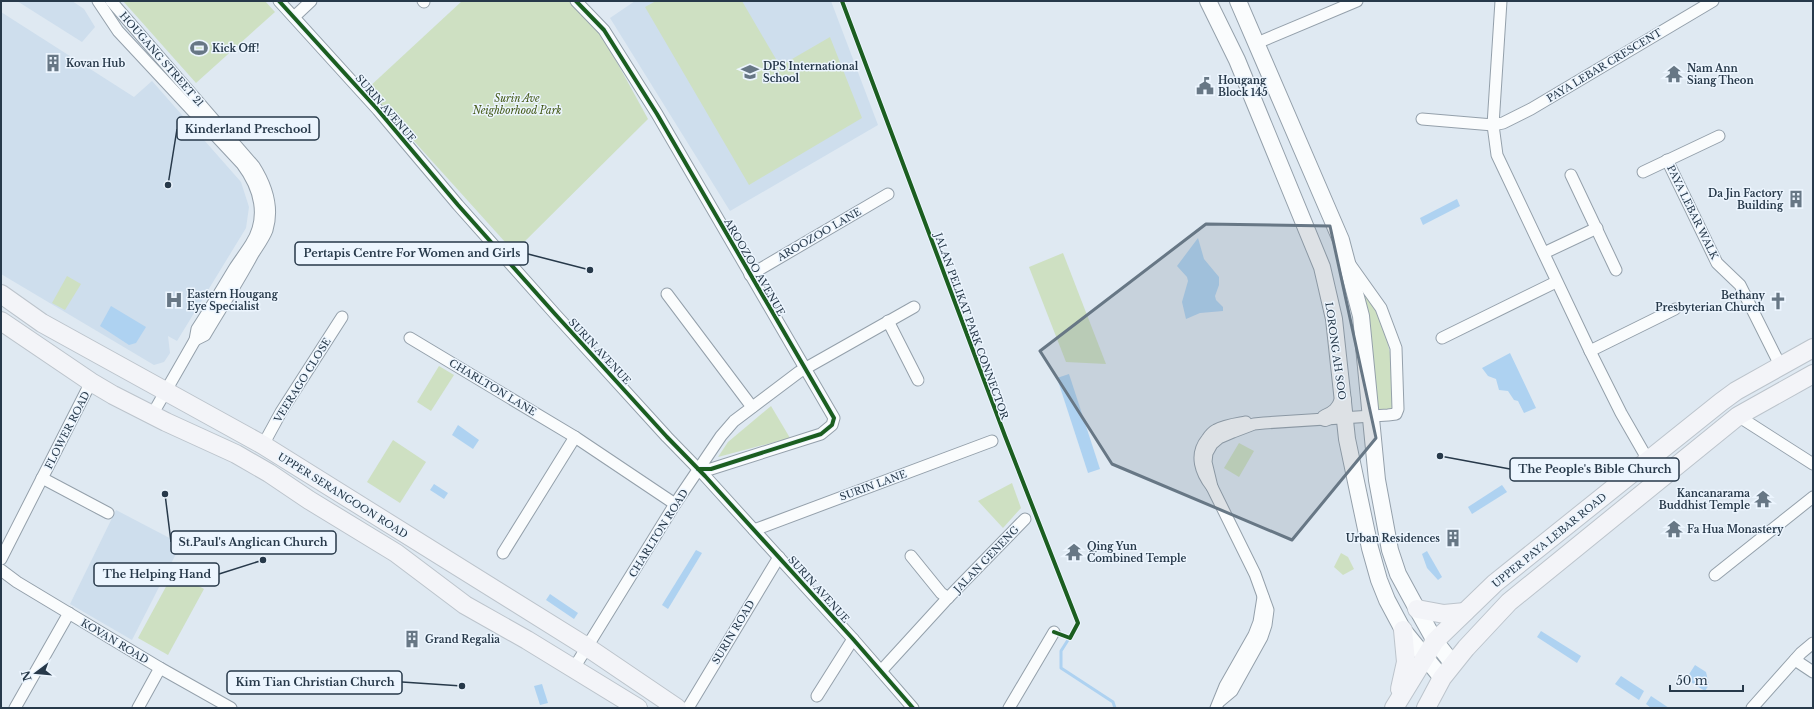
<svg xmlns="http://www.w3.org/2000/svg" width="1814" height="709" font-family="'Libre Baskerville',serif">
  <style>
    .built { fill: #cedeed }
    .green { fill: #cee0c2 }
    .water { fill: #aed2f1 }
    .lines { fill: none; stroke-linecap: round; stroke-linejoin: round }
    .stream { stroke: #aed2f1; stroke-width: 3 }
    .street-casing { stroke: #94a0ab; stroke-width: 13 }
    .secondary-casing { stroke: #94a0ab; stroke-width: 18 }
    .primary-casing { stroke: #bcc4cc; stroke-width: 20 }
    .street { stroke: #fafcfd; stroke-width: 11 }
    .secondary { stroke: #fafcfd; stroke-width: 16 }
    .primary { stroke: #f3f4f8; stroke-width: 18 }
    .cycleway-casing { stroke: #ecf5fe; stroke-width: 6 }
    .cycleway { stroke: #1b5e20; stroke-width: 4 }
    .marked { fill: #677785; fill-opacity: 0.2; stroke: #677785; stroke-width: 3; stroke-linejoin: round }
    .labels { text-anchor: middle; stroke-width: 3; stroke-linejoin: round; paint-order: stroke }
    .poi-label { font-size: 10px; font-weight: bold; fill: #27394a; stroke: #ecf5fe; text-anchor: start }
    .street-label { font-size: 10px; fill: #27394a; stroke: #ecf5fe }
    .park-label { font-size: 10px; font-style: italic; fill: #445917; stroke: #ecf5fe }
    .leader { fill: none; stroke: #27394a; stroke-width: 1.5 }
    .callout-dot { fill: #27394a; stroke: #ecf5fe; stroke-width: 1.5 }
    .callout { fill: #ecf5fe; stroke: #27394a; stroke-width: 1.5 }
    .callout-label { font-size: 11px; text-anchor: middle; font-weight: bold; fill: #27394a }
  </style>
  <rect width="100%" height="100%" fill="#dfe9f2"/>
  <g class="built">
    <path d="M17 1H72L84 9 95 27 82 42Z"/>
    <path d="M635 1H831L878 125 730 211 610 18Z"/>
    <path d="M1 12 134 97 152 81 241 182 249 207 246 228 177 341 168 336 170 353 164 362 154 365 1 274Z"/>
    <path d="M116 510 181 544 132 640 70 604Z"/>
  </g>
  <g class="green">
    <path d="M123 1H265L275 12 196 83Z"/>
    <path d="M462 1H570L601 33 648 119 514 252 367 89Z"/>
    <path d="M656 1H742L780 66 830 37 862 118 749 185 645 7Z"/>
    <path d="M1063 253 1106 364 1066 362 1029 267Z"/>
    <path d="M67 276 81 284 65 310 52 303Z"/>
    <path d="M1364 290 1383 324 1391 357 1393 406 1392 410 1376 411 1359 291Z"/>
    <path d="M439 366 454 375 431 411 417 402Z"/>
    <path d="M771 406 790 438 718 457 728 442Z"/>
    <path d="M393 440 426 462 400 503 367 482Z"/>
    <path d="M1239 443 1254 451 1239 477 1224 468Z"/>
    <path d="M1012 483 1021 508 1003 528 978 501Z"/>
    <path d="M1341 553 1348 557 1354 569 1343 575 1334 567Z"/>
    <path d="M174 572 204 589 168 655 138 638Z"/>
  </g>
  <g class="water">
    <path d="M1457 199 1460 206 1423 225 1420 218Z"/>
    <path d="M1198 238 1204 259 1219 277V285L1215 296 1216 300 1223 307V311L1200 313 1186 319 1182 302 1188 281 1187 277 1177 266Z"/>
    <path d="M111 306 146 327 136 343 129 345 100 326Z"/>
    <path d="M1510 353 1536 408 1524 413 1518 401 1514 400 1508 391 1499 390 1496 379 1488 376 1482 368Z"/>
    <path d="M1069 374 1100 469 1088 473 1057 378Z"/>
    <path d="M458 425 479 440 473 449 452 435Z"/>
    <path d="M434 484 448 493 444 499 430 490Z"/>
    <path d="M1502 485 1507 492 1472 514 1468 507Z"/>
    <path d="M696 550 702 553 668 609 662 605Z"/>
    <path d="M1427 551 1442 577 1438 580 1427 568 1422 554Z"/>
    <path d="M550 594 578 613 574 619 546 600Z"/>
    <path d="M1541 631 1581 656 1577 663 1537 637Z"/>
    <path d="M1695 665 1706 672 1709 685 1705 691 1686 679Z"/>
    <path d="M1621 676 1644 691 1639 700 1615 684Z"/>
    <path d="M542 684 548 703 540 705 534 686Z"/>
    <path d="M1651 696 1669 708H1651L1646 704Z"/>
  </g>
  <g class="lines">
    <path class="stream" d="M1068 640 1061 651V668L1113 702 1115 708"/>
    <g class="street-casing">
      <g id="street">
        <path d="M98 1 118 31 242 164C260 188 268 217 251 244 246 252 240 260 234 269 222 289 210 309 197 329L195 340 152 415"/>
        <path d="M111 1 254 166C266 185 274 207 267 230 264 238 258 246 253 254 238 282 221 308 205 335L195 340"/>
        <path d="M279 1 378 110 458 205 555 314 667 437 705 476 853 639 913 708"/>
        <path d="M423 1 424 2"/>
        <path d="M576 1 604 30 657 114 834 418 832 425 821 434 711 469H698"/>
        <path d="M1501 1 1493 125 1497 155 1590 351 1621 413 1648 460"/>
        <path d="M294 17 311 1"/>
        <path d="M1257 43 1357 1"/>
        <path d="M1422 119 1493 125 1503 123 1531 109 1713 1"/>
        <path d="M1667 160 1717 263 1740 285 1780 365"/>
        <path d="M1643 172 1719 136"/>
        <path d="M1571 175 1616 270"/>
        <path d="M1544 253 1597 228"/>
        <path d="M750 275 888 194"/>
        <path d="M667 294 752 407"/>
        <path d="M888 321 918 380"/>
        <path d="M410 338 575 437 675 504"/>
        <path d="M1442 338 1556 282"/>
        <path d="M1590 351 1675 309"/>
        <path d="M1738 416 1813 464"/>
        <path d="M263 445 281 412 342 317"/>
        <path d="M42 478 108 513"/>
        <path d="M1212 487 1206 462 1207 453 1212 444 1219 438 1233 432 1254 424 1264 423 1388 415 1396 414 1398 409 1396 348 1381 308 1349 263"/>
        <path d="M754 530 992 441"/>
        <path d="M503 553 575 437"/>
        <path d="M911 556 941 593 948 598"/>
        <path d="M1 559 91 382"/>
        <path d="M1 570 17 582 160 668 231 708"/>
        <path d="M1715 575 1813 497"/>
        <path d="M1795 660 1813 672"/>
        <path d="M574 668 675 504 721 436 734 421 799 372 914 307"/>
        <path d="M881 671 945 601 1025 519"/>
        <path d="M817 696 853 639"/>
        <path d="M1220 701 1232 691 1262 637 1266 625 1268 610 1255 574 1212 487C1201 473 1194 455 1207 439 1209 436 1212 432 1216 430 1225 425 1235 424 1246 422"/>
        <path d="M15 708 69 613"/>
        <path d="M138 708 160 668"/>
        <path d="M688 708 779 557"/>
        <path d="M1009 708 1054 632"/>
        <path d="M1216 708 1225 686 1254 635 1259 622 1263 597"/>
        <path d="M1752 708 1801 653 1813 643"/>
      </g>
    </g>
    <g class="secondary-casing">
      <g id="secondary">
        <path d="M1208 1 1237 60 1322 267 1334 319 1347 439 1370 548 1379 580 1387 600 1403 630 1442 678"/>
        <path d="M1238 1 1341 240 1361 316 1377 480 1390 550 1398 574 1417 609 1435 641 1453 664"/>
        <path d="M1325 418C1335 414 1339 410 1343 400"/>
      </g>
    </g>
    <g class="primary-casing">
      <g id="primary">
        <path d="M1 294 42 323 263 445 587 647 677 708"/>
        <path d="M1 321 91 382 113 395 166 422 236 454 269 473 309 500 396 553 465 605 527 640 638 708"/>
        <path d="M1417 609 1444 614 1465 612"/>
        <path d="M1400 689 1406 662 1403 630"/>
        <path d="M1394 708 1435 641 1495 583 1721 402 1736 391 1813 348"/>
        <path d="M1426 708 1442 678 1466 648 1509 602 1738 416 1813 374"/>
      </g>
    </g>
    <use href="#street" class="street"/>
    <use href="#secondary" class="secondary"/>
    <use href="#primary" class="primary"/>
    <g class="cycleway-casing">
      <g id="cycleway">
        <path d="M279 1 378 110 458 205 555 314 667 437 705 476 853 639 913 708"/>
        <path d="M576 1 604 30 657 114 834 418 832 425 821 434 711 469H698"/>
        <path d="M842 1 1005 436 1078 623 1070 638 1054 632"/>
      </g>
    </g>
    <use href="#cycleway" class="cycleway"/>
  </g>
  <path class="marked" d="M1206 224 1330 226 1376 438 1292 540 1112 464 1040 351Z"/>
  <defs>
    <g id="stadium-bare" transform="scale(1.38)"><path d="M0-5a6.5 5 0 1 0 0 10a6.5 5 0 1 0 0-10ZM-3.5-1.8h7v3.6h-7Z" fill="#677785" stroke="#ecf5fe" stroke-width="2.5" paint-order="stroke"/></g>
    <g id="building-bare" transform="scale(1.38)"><path d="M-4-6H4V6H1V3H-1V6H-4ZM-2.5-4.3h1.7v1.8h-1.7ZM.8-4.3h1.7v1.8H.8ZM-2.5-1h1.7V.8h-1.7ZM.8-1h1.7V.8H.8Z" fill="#677785" stroke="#ecf5fe" stroke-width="2.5" paint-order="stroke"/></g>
    <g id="school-bare" transform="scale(1.38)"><path d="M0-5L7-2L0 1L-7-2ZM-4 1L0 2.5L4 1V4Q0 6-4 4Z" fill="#677785" stroke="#ecf5fe" stroke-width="2.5" paint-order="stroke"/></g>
    <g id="temple-bare" transform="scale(1.38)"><path d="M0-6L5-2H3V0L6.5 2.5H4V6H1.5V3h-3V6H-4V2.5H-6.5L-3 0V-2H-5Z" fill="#677785" stroke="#ecf5fe" stroke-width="2.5" paint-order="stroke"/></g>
    <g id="civic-bare" transform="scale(1.38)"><path d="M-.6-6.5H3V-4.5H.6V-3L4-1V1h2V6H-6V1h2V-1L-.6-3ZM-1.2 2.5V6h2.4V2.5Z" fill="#677785" stroke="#ecf5fe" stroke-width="2.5" paint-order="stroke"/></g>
    <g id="hospital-bare" transform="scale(1.38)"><path d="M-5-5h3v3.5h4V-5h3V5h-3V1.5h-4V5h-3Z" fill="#677785" stroke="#ecf5fe" stroke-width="2.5" paint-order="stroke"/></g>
    <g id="church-bare" transform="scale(1.38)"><path d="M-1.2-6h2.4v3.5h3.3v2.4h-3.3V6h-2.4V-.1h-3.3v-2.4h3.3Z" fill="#677785" stroke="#ecf5fe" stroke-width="2.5" paint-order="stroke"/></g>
  </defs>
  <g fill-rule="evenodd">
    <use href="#stadium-bare" x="199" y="48"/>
    <use href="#building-bare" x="53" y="63"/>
    <use href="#school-bare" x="750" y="72"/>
    <use href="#temple-bare" x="1674" y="74"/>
    <use href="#civic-bare" x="1205" y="86"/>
    <use href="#building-bare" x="1796" y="199"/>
    <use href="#hospital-bare" x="174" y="300"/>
    <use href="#church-bare" x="1778" y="301"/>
    <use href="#temple-bare" x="1763" y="499"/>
    <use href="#temple-bare" x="1674" y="529"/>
    <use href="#building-bare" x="1453" y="538"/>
    <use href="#temple-bare" x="1074" y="552"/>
    <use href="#building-bare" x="412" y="639"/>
  </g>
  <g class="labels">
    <g class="poi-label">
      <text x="212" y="52">Kick Off!</text>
      <text x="66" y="67">Kovan Hub</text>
      <text x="763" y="70">DPS International<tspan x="763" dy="12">School</tspan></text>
      <text x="1687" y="72">Nam Ann<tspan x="1687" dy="12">Siang Theon</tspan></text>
      <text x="1218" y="84">Hougang<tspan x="1218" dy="12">Block 145</tspan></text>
      <text x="1783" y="197" text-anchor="end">Da Jin Factory<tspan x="1783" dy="12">Building</tspan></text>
      <text x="187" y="298">Eastern Hougang<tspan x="187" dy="12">Eye Specialist</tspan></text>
      <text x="1765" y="299" text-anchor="end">Bethany<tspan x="1765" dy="12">Presbyterian Church</tspan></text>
      <text x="1750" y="497" text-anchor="end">Kancanarama<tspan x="1750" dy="12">Buddhist Temple</tspan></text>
      <text x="1687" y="533">Fa Hua Monastery</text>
      <text x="1440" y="542" text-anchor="end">Urban Residences</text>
      <text x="1087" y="550">Qing Yun<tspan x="1087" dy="12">Combined Temple</tspan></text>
      <text x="425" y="643">Grand Regalia</text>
    </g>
    <g class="street-label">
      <text transform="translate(162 59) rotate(49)" y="4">HOUGANG STREET 21</text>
      <text transform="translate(1604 65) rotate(-31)" y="4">PAYA LEBAR CRESCENT</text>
      <text transform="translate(386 108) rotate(49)" y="4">SURIN AVENUE</text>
      <text transform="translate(1693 212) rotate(64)" y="4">PAYA LEBAR WALK</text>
      <text transform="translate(819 234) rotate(-30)" y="4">AROOZOO LANE</text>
      <text transform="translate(755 267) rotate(60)" y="4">AROOZOO AVENUE</text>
      <text transform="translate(972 326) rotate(70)" y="4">JALAN PELIKAT PARK CONNECTOR</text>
      <text transform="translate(600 351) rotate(47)" y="4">SURIN AVENUE</text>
      <text transform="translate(1336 351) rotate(82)" y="4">LORONG AH SOO</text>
      <text transform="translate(302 380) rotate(-58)" y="4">VEERAGO CLOSE</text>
      <text transform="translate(493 387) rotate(31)" y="4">CHARLTON LANE</text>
      <text transform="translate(67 430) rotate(-63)" y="4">FLOWER ROAD</text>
      <text transform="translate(873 485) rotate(-20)" y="4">SURIN LANE</text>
      <text transform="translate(343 495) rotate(32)" y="4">UPPER SERANGOON ROAD</text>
      <text transform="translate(658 533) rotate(-58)" y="4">CHARLTON ROAD</text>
      <text transform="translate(1549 540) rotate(-39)" y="4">UPPER PAYA LEBAR ROAD</text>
      <text transform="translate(986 559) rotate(-46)" y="4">JALAN GENENG</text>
      <text transform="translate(819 589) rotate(48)" y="4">SURIN AVENUE</text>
      <text transform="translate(733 632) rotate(-59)" y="4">SURIN ROAD</text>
      <text transform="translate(115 641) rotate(31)" y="4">KOVAN ROAD</text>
    </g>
    <g class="park-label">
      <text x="517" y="102">Surin Ave<tspan x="517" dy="12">Neighborhood Park</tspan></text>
    </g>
  </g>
  <path class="leader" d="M168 185L177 129M590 270L528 254M1440 456L1510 469M165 494L171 542M263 560L219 574M462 686L402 682"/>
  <g class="callout-dot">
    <circle cx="168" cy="185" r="4"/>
    <circle cx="590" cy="270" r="4"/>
    <circle cx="1440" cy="456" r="4"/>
    <circle cx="165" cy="494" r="4"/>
    <circle cx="263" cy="560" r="4"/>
    <circle cx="462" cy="686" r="4"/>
  </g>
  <g class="callout">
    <rect x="177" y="117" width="142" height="23" rx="4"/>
    <rect x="295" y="242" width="233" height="23" rx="4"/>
    <rect x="1510" y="458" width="169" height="23" rx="4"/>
    <rect x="171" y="531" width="165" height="23" rx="4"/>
    <rect x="94" y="563" width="125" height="23" rx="4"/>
    <rect x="227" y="671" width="175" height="23" rx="4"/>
  </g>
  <g class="callout-label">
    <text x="248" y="133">Kinderland Preschool</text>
    <text x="412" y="257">Pertapis Centre For Women and Girls</text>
    <text x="1595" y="473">The People's Bible Church</text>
    <text x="253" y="546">St.Paul's Anglican Church</text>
    <text x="157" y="578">The Helping Hand</text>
    <text x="315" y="686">Kim Tian Christian Church</text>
  </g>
  <rect width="1814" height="709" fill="none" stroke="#27394a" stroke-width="4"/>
  <g transform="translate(36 673) rotate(254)" stroke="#ecf5fe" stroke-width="3" paint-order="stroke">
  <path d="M0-3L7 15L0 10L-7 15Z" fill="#27394a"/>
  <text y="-6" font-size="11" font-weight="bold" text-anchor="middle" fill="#27394a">N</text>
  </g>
  <path d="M1670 685v6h73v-6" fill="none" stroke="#27394a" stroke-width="2"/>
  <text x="1676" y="685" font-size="12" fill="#27394a" stroke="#ecf5fe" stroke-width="3" paint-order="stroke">50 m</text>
</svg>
